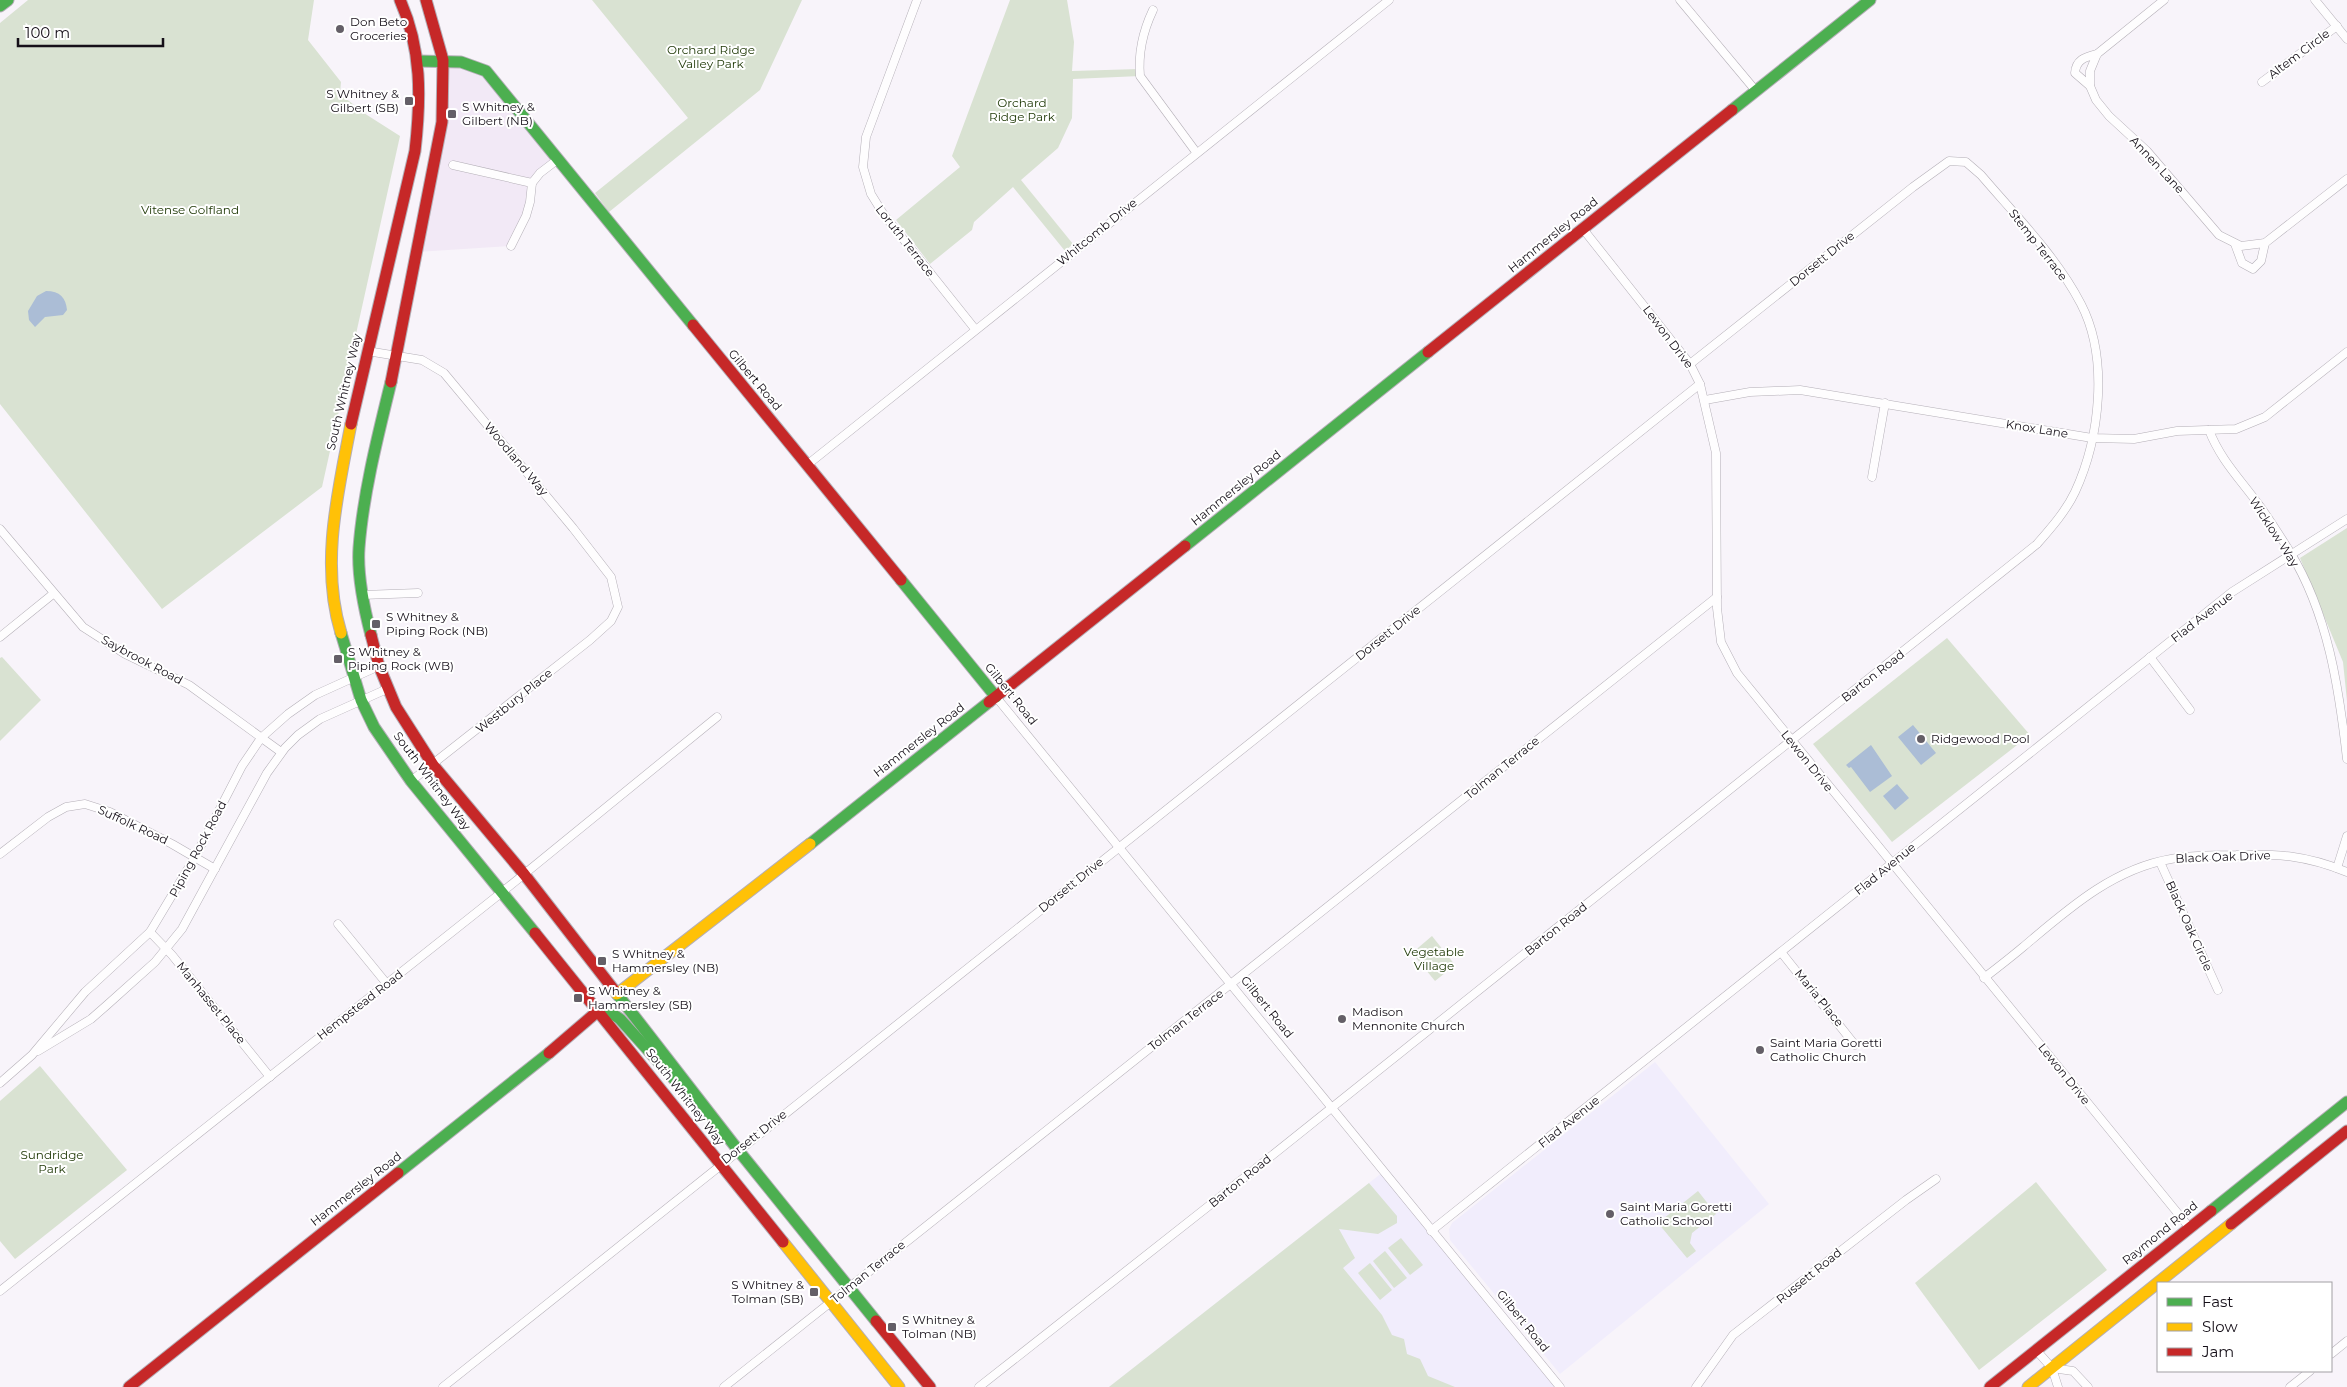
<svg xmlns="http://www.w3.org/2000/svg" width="2347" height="1387" font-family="Montserrat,sans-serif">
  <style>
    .built { fill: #f2e9f6 }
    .education { fill: #f1edfc }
    .green { fill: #d9e2d2 }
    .water { fill: #abbdd6 }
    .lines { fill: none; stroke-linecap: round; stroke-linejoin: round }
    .street-casing { stroke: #b4afb7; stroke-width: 9 }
    .fast-casing { stroke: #b4afb7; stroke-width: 13 }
    .slow-casing { stroke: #b4afb7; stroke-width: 13 }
    .jam-casing { stroke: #b4afb7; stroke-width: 13 }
    .street { stroke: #fefdfe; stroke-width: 8 }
    .fast { stroke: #4caf50; stroke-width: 11 }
    .slow { stroke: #ffc107; stroke-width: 11 }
    .jam { stroke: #c62828; stroke-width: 11 }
    .poi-dot { fill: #645f67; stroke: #fff; stroke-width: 2 }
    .labels { text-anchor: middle; stroke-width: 4; stroke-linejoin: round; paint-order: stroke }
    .poi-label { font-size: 12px; fill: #150f18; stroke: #fff; text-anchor: start }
    .park-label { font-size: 12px; fill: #1a3400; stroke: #fff }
    .street-label { font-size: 12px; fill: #150f18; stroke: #fff }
  </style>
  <rect width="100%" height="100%" fill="#f8f4fa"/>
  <path class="built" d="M443 60 471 63 557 160 535 177 530 202 511 246 417 252 433 173Z"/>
  <g class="education">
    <path d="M1655 1062 1769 1204 1560 1374 1450 1240 1449 1229 1452 1223Z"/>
    <path d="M1383 1172 1560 1387H1109Z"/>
  </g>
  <g class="green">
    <path d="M28 0H314L308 40 341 82 340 94 367 115 400 136 322 487 162 609 0 404V23Z"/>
    <path d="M592 0H802L760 90 609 212 595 193 688 118Z"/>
    <path d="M1010 0H1067L1074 42 1072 71 1139 69 1140 76 1073 79 1072 118 1058 148 1021 180 1073 244 1065 251 1013 187 974 222 972 230 930 264 896 220 960 167 952 156Z"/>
    <path d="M2347 528V701L2343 662 2300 558Z"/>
    <path d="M1947 638 2030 735 1892 842 1813 744Z"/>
    <path d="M2 657 41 700 0 741V658Z"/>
    <path d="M1432 936 1455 965 1435 981 1412 953Z"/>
    <path d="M40 1066 127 1170 15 1259 0 1241V1101Z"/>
    <path d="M2036 1182 2107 1270 1979 1370 1915 1283Z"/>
    <path d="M1369 1183 1397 1216V1223L1378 1234 1339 1229 1355 1258 1343 1268 1382 1315 1392 1335 1404 1339 1407 1354 1420 1359 1428 1376 1455 1387H1109Z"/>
    <path d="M1698 1191 1716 1214 1692 1233 1690 1243 1696 1251 1687 1258 1658 1223Z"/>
    <path d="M1401 1238 1423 1265 1410 1275 1388 1248Z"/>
    <path d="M1385 1251 1407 1278 1394 1288 1373 1261Z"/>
    <path d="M1370 1263 1392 1290 1380 1300 1358 1273Z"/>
  </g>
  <g class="water">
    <path d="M46 291C60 291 66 298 67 310L63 315 45 317 35 327 29 320 28 311 37 296Z"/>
    <path d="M1913 725 1936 753 1921 765 1898 737Z"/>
    <path d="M1871 745 1892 776 1870 792 1851 767 1849 768 1846 765Z"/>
    <path d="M1897 784 1909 798 1895 810 1883 796Z"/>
  </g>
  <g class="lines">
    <g class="street-casing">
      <g id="street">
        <path d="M917 0 866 137 863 167 871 194 884 215 975 329"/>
        <path d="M1680 0 1756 91"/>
        <path d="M2164 0 2097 54 2090 71V86L2096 100 2109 116 2147 151 2219 235 2241 246 2265 243 2347 179"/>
        <path d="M2315 0 2347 39"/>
        <path d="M1153 10C1143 31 1138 52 1140 76L1196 152"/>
        <path d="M2262 82 2337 26"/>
        <path d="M2090 86 2075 73C2076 59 2086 57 2097 54"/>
        <path d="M453 165 532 183"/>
        <path d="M1583 229 1690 364 1700 384 1716 453 1717 608 1721 642 1737 673 2189 1227"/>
        <path d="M2235 244 2242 263 2253 269 2261 261 2265 243"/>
        <path d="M511 246 526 216 530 202 532 183 540 173 557 160"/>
        <path d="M367 351 422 360 444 373 573 528 611 577 618 607 611 621 590 640 411 781"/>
        <path d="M1705 400 1750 392 1800 390 2092 438 2134 439 2177 431 2236 429 2265 417 2347 352"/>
        <path d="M2209 430C2220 459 2240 479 2259 505 2270 520 2280 536 2290 552 2328 614 2339 688 2347 759"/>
        <path d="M807 465 1389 0"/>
        <path d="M1872 477 1885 403"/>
        <path d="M0 529 83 627 125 654 189 685 281 752"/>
        <path d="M362 595 418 593"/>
        <path d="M0 637 53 594"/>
        <path d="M2150 657 2190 710"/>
        <path d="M996 697 1560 1387"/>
        <path d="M0 854 48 817 66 807 85 804 110 812 172 844 215 869"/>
        <path d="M2160 862 2218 990"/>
        <path d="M2337 868 2347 836"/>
        <path d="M338 924 387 984"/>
        <path d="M150 932 172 955 270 1077"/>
        <path d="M1781 952 1855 1045"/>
        <path d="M1984 978C1997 968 2010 958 2023 947 2067 910 2112 869 2171 859 2192 855 2215 855 2236 855 2280 854 2305 855 2347 872"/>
        <path d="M38 1051 91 1019 107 1005 155 962 182 929 267 773 285 748 298 735 320 719 387 689"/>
        <path d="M0 1083 32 1055 85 992 150 932 195 857 242 766 261 738 288 714 315 695 379 666"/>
        <path d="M1431 1231 2232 592 2347 519"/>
        <path d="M0 1291 501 893 717 717"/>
        <path d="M2036 1350 2052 1368 2058 1387"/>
        <path d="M2331 1354 2347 1341"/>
        <path d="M2052 1368 2073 1371 2088 1387"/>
        <path d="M443 1387 1700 384"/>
        <path d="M724 1387 1717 597"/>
        <path d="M979 1387 1215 1201 2037 544C2051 528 2066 511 2075 492 2100 438 2109 358 2081 304 2056 256 2016 216 1981 175L1966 162 1949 161 1913 187 1690 364"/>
        <path d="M1696 1387 1733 1335 1906 1200 1936 1179"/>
        <path d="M2290 1387 2310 1371"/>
      </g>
    </g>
    <g class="fast-casing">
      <g id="fast">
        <path d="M0 6 8 0"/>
        <path d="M418 61 461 62 486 71 693 325"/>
        <path d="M1732 110 1870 0"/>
        <path d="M1185 546 1428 352"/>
        <path d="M901 580 996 697"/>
        <path d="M341 633 361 700 374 727 411 781 535 933"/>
        <path d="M371 635C364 608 357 576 359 548 363 494 378 435 391 382"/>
        <path d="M810 844 989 702"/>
        <path d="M614 990 738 1150 876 1321"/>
        <path d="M598 1011 611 1013 620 1019 683 1089"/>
        <path d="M398 1173 549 1053"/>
        <path d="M2211 1211 2347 1102"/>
      </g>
    </g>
    <g class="slow-casing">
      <g id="slow">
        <path d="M341 633C320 564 338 492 351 424"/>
        <path d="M617 994 810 844"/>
        <path d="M783 1242 899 1387"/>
        <path d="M2028 1387 2231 1224"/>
      </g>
    </g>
    <g class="jam-casing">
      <g id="jam">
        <path d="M693 325 901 580"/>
        <path d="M1428 352 1732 110"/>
        <path d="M391 382 442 122 443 60 426 0"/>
        <path d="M351 424 415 151C421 98 422 49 400 0"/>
        <path d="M371 635 379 666 396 707 433 765 524 874 614 990"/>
        <path d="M989 702 1185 546"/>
        <path d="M535 933 783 1242"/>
        <path d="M549 1053 598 1011"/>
        <path d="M2231 1224 2347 1131"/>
        <path d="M876 1321 930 1387"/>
        <path d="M129 1387 398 1173"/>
        <path d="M1990 1387 2211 1211"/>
      </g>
    </g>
    <use href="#street" class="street"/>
    <use href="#fast" class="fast"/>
    <use href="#slow" class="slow"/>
    <use href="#jam" class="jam"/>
  </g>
  <g class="poi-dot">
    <circle cx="340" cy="29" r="5"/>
    <rect x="404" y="96" width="10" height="10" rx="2.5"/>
    <rect x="447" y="109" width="10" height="10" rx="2.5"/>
    <rect x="371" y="619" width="10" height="10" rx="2.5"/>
    <rect x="333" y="654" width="10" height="10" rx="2.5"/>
    <circle cx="1921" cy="739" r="5"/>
    <rect x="597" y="956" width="10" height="10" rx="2.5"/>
    <rect x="573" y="993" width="10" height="10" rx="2.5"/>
    <circle cx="1342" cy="1019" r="5"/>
    <circle cx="1760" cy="1050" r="5"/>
    <circle cx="1610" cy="1214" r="5"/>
    <rect x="809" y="1287" width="10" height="10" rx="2.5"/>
    <rect x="887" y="1322" width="10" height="10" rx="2.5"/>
  </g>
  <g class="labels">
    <g class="poi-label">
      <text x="350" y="26">Don Beto<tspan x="350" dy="14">Groceries</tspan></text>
      <text x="399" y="98" text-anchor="end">S Whitney &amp;<tspan x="399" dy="14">Gilbert (SB)</tspan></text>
      <text x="462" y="111">S Whitney &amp;<tspan x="462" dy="14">Gilbert (NB)</tspan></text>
      <text x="386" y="621">S Whitney &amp;<tspan x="386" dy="14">Piping Rock (NB)</tspan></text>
      <text x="348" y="656">S Whitney &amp;<tspan x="348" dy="14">Piping Rock (WB)</tspan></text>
      <text x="1931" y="743">Ridgewood Pool</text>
      <text x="612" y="958">S Whitney &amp;<tspan x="612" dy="14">Hammersley (NB)</tspan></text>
      <text x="588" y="995">S Whitney &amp;<tspan x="588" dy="14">Hammersley (SB)</tspan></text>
      <text x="1352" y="1016">Madison<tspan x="1352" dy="14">Mennonite Church</tspan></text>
      <text x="1770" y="1047">Saint Maria Goretti<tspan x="1770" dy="14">Catholic Church</tspan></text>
      <text x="1620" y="1211">Saint Maria Goretti<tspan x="1620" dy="14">Catholic School</tspan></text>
      <text x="804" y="1289" text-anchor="end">S Whitney &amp;<tspan x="804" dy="14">Tolman (SB)</tspan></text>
      <text x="902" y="1324">S Whitney &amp;<tspan x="902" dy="14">Tolman (NB)</tspan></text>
    </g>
    <g class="park-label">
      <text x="711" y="54">Orchard Ridge<tspan x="711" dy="14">Valley Park</tspan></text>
      <text x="1022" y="107">Orchard<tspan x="1022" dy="14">Ridge Park</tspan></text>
      <text x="190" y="214">Vitense Golfland</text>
      <text x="1434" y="956">Vegetable<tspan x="1434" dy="14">Village</tspan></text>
      <text x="52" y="1159">Sundridge<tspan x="52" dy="14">Park</tspan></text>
    </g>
    <g class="street-label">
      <text transform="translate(2299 54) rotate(-37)" y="4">Altem Circle</text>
      <text transform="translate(2157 165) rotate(47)" y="4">Annen Lane</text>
      <text transform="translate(1097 232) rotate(-39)" y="4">Whitcomb Drive</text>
      <text transform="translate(1553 235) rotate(-39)" y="4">Hammersley Road</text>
      <text transform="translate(905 241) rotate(52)" y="4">Loruth Terrace</text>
      <text transform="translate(2038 245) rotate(52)" y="4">Stemp Terrace</text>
      <text transform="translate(1822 259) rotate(-39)" y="4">Dorsett Drive</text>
      <text transform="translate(1668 337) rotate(53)" y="4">Lewon Drive</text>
      <text transform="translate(755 380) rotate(50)" y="4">Gilbert Road</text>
      <text transform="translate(344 392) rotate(-77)" y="4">South Whitney Way</text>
      <text transform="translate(2037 429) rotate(9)" y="4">Knox Lane</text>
      <text transform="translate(516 459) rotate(50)" y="4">Woodland Way</text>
      <text transform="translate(1236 488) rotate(-39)" y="4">Hammersley Road</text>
      <text transform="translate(2274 532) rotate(57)" y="4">Wicklow Way</text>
      <text transform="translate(2202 617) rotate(-38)" y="4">Flad Avenue</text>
      <text transform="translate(1388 633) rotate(-39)" y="4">Dorsett Drive</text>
      <text transform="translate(142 660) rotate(28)" y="4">Saybrook Road</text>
      <text transform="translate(1873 676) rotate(-38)" y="4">Barton Road</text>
      <text transform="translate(1011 694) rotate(51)" y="4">Gilbert Road</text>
      <text transform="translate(514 701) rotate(-39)" y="4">Westbury Place</text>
      <text transform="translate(919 740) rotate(-38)" y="4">Hammersley Road</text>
      <text transform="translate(1807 761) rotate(51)" y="4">Lewon Drive</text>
      <text transform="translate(1502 768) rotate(-39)" y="4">Tolman Terrace</text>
      <text transform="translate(432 781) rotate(53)" y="4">South Whitney Way</text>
      <text transform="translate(133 825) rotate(25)" y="4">Suffolk Road</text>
      <text transform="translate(198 849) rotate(-62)" y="4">Piping Rock Road</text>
      <text transform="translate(2223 857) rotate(-2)" y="4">Black Oak Drive</text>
      <text transform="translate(1885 869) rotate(-39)" y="4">Flad Avenue</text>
      <text transform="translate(1071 885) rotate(-39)" y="4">Dorsett Drive</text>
      <text transform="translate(2189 926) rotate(66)" y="4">Black Oak Circle</text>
      <text transform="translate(1556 929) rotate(-39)" y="4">Barton Road</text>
      <text transform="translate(1819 998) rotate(51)" y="4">Maria Place</text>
      <text transform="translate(211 1003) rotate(51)" y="4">Manhasset Place</text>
      <text transform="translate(360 1005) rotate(-38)" y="4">Hempstead Road</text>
      <text transform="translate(1267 1007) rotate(51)" y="4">Gilbert Road</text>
      <text transform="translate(1186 1020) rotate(-38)" y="4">Tolman Terrace</text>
      <text transform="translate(2064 1074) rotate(51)" y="4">Lewon Drive</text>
      <text transform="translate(685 1097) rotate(52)" y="4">South Whitney Way</text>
      <text transform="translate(1569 1122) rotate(-39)" y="4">Flad Avenue</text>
      <text transform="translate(754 1137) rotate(-38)" y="4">Dorsett Drive</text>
      <text transform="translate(1240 1181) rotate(-39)" y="4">Barton Road</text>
      <text transform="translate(356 1189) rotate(-38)" y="4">Hammersley Road</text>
      <text transform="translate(2160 1233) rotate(-39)" y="4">Raymond Road</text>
      <text transform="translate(868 1272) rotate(-39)" y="4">Tolman Terrace</text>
      <text transform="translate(1809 1276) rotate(-39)" y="4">Russett Road</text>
      <text transform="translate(1523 1321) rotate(51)" y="4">Gilbert Road</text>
    </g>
  </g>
  <rect x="2157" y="1282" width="175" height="90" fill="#ffffff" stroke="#a19fa3"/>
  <rect x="2167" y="1298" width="25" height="8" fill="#4caf50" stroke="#a19fa3"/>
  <text x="2202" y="1307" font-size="15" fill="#150f18">Fast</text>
  <rect x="2167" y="1323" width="25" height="8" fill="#ffc107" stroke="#a19fa3"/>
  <text x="2202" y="1332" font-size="15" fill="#150f18">Slow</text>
  <rect x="2167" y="1348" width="25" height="8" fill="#c62828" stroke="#a19fa3"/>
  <text x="2202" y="1357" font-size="15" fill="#150f18">Jam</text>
  <path d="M18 38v8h145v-8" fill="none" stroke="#150f18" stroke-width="2.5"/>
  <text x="25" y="38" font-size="15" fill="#150f18" stroke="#ffffff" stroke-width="4" paint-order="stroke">100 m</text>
</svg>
